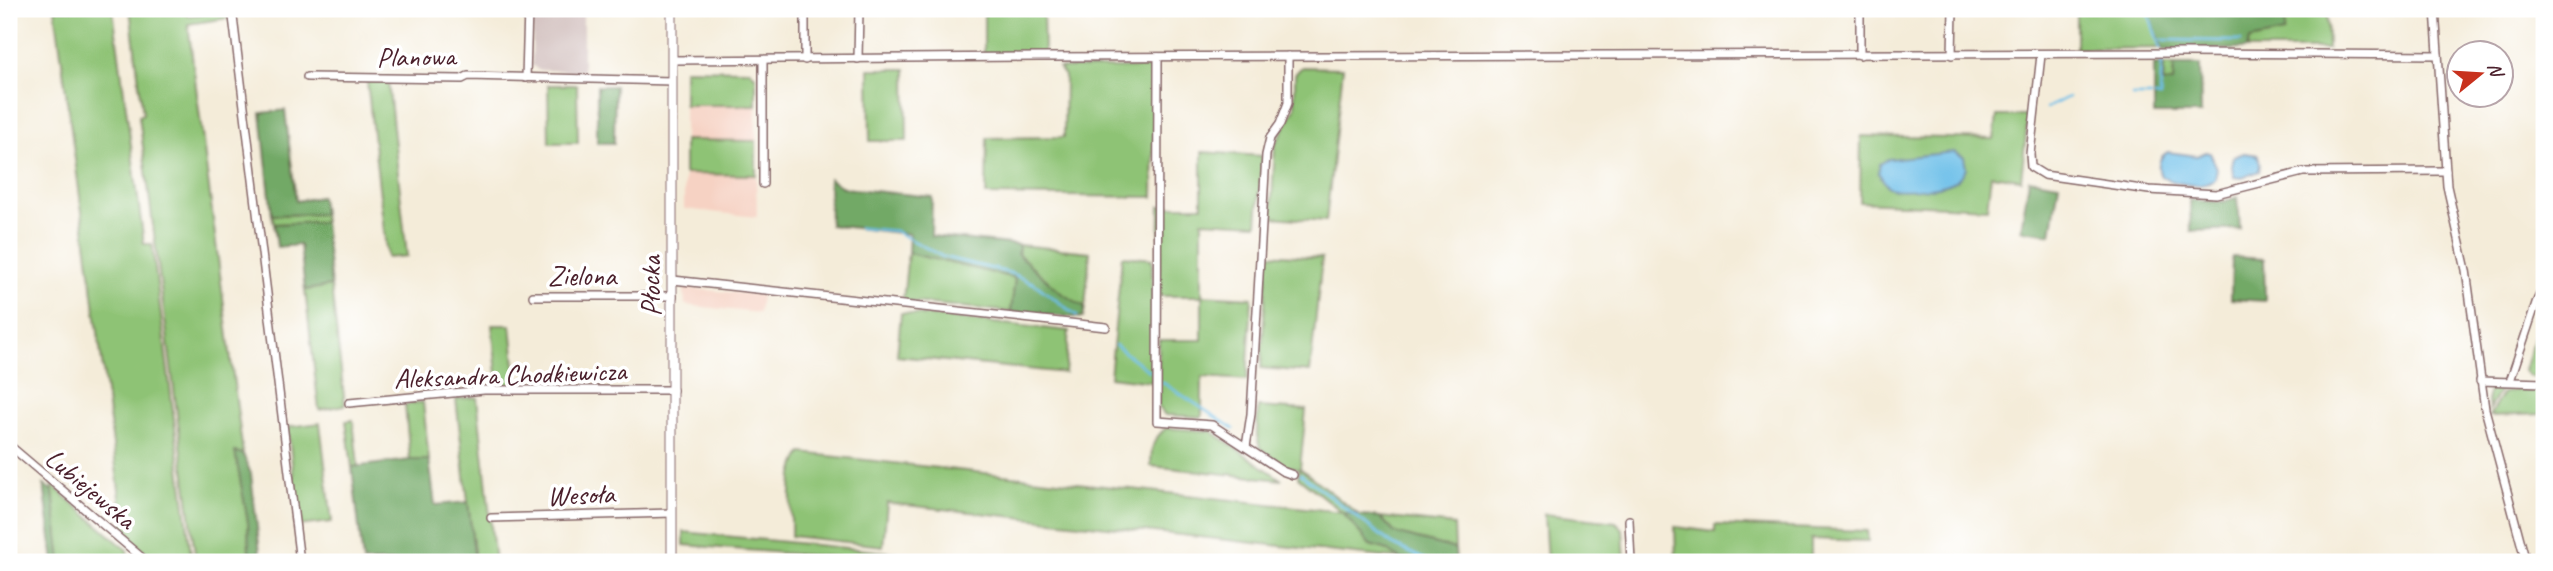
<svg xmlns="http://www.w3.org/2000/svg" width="2553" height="571" font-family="Caveat,sans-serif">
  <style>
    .built { fill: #f6d2c3 }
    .industrial { fill: #d1bfbd }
    .green { fill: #8ec374; stroke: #6c7150; stroke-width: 2 }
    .forest { fill: #72a966; stroke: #5e6448; stroke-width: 2 }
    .water { fill: #6ec0e9; stroke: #5c708a; stroke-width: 2 }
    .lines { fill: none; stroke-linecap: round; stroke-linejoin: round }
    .stream { stroke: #6ec0e9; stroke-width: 2.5 }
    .minor-casing { stroke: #866768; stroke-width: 10 }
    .tertiary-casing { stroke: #866768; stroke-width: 11 }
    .minor { stroke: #fff; stroke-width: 7 }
    .tertiary { stroke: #fff; stroke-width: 9 }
    .labels { text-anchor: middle; stroke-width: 7; stroke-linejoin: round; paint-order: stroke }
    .street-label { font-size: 28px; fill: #4a1f2b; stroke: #fff }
  </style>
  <rect width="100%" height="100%" fill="#fff"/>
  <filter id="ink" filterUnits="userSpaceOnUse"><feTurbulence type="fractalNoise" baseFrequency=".0143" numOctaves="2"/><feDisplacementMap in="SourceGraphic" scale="14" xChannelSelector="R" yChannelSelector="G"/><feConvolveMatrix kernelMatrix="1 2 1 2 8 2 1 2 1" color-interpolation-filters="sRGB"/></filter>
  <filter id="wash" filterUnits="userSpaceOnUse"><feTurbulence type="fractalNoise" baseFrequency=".00686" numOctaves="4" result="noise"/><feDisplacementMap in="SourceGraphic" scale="28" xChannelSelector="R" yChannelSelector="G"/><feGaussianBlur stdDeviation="1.57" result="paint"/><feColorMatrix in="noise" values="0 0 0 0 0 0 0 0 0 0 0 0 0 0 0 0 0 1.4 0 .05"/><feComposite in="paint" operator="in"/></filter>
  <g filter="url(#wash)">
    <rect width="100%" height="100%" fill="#f4ecd9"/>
    <g class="built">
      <path d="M684 105H756V141L684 140Z"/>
      <path d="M684 174 756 175 757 217 684 209Z"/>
      <path d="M684 288 761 295 759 313 685 305Z"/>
    </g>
    <path class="industrial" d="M533 9H583V71L538 70 532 65Z"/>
    <g class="green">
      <path d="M55 9H113L144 244H152L192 562H157L125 535Z"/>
      <path d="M130 9H194L186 10 187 16 229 11V18L188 24 243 454 236 453 248 522 249 551 256 562H196L139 116 143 114Z"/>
      <path d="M984 9H1043L1044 53 984 54Z"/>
      <path d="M2076 9H2147L2162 48 2076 49Z"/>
      <path d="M2286 9H2327L2328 49H2247L2249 40 2283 33Z"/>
      <path d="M2164 65H2174L2173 82 2163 83Z"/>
      <path d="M1302 67 1343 68 1326 221 1271 217 1275 145 1295 108V74Z"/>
      <path d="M1059 68H1155L1153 197 986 195 987 138 1064 137 1065 76Z"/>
      <path d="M684 69 750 70 756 77V105H684Z"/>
      <path d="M869 69H906L907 141H870Z"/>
      <path d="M367 81H388L407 256 387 258Z"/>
      <path d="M548 85H577L578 143H549Z"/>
      <path d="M1997 116H2028L2021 179 1991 175 1987 208 1860 202 1861 136 1994 139Z"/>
      <path d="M684 140 756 141V175L684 174Z"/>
      <path d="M1202 152 1262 156 1257 224 1202 221V295L1252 298 1247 380 1202 377V417L1165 415 1158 406 1159 340H1202V296H1159L1160 206H1202Z"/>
      <path d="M323 214 324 222 274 224 272 215Z"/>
      <path d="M1019 245 1090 252 1085 307 1061 293 1018 254Z"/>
      <path d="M908 253 1015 278 1011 312 903 301Z"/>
      <path d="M1268 254 1322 258 1310 372 1261 368Z"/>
      <path d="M1122 256 1152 259V382L1110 377Z"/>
      <path d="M331 286 345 405 319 410 305 290Z"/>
      <path d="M2544 306V378L2530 377 2524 371 2539 317Z"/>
      <path d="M901 313 1069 331 1065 373 897 356Z"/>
      <path d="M492 325H511L517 384H498Z"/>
      <path d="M2495 385H2503L2489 409C2488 399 2485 390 2495 385Z"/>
      <path d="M2517 390 2544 392V414L2489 416 2503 393Z"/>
      <path d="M477 397 495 562H475L456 399Z"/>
      <path d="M423 402 429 460H410L405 405Z"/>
      <path d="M1258 407 1306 410 1300 468 1358 514 1344 513 1370 545 1385 549 1401 559 887 503 883 546 791 536C792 511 786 474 802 453L1342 512 1298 477 1299 468 1286 466 1260 448 1257 436Z"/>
      <path d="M353 420 358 466 352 467 346 421Z"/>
      <path d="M320 423 332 522 299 526 288 427Z"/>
      <path d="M1166 428 1211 431 1282 480 1151 466C1151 448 1152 440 1166 428Z"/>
      <path d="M52 485 127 550 129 562H61Z"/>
      <path d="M1544 514 1616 522 1623 529 1625 562H1547Z"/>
      <path d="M1380 517 1454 525 1455 549 1395 533Z"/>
      <path d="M1715 525 1867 531 1868 541 1811 539V562H1676L1675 527 1715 532Z"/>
      <path d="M684 532 897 553V562L684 545Z"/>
    </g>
    <g class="forest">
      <path d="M2147 9H2286L2284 33 2249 40 2247 49 2163 50Z"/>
      <path d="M2154 65H2164L2163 83 2173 82 2174 65H2200L2201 114H2154Z"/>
      <path d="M597 86H615L614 143H597Z"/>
      <path d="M285 110 296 201 321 197 323 214 272 215 261 113Z"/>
      <path d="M829 178 844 188 932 197 931 236 1019 245 1018 254 1061 293 1085 307 1083 318 1011 312 1015 278 908 253 909 234 830 225Z"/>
      <path d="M2029 179 2059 184 2051 234 2021 230Z"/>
      <path d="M2238 197 2240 229 2191 231 2190 200 2222 202Z"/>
      <path d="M324 222 331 286 305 290 300 245 277 247 274 224Z"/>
      <path d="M2232 257 2264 259 2265 301 2231 299Z"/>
      <path d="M235 452 243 454 251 474 261 561 256 562 249 551 248 522Z"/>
      <path d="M410 460H429L435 505 468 502 475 562H363L352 467Z"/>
      <path d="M44 485 53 491 61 562H54Z"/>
      <path d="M1343 513 1380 517 1395 533 1455 549 1456 562H1420L1401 559 1385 549 1370 545Z"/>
    </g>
    <g class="water">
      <path d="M1954 152 1964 157 1966 168C1963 175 1958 180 1951 183 1941 188 1897 193 1888 187 1885 184 1882 177 1878 173L1880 164 1889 159Z"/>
      <path d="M2168 152 2197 156 2206 152 2210 153 2217 168 2215 180C2200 190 2176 183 2161 177 2157 167 2158 157 2168 152Z"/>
      <path d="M2244 153 2258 155 2260 164 2259 171 2242 178 2234 177 2232 166 2234 157Z"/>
    </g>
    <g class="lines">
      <g class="stream">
        <path d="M2147 9 2160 48"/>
        <path d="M2158 40 2241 41"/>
        <path d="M2132 96H2151"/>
        <path d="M2155 96 2160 97 2162 59"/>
        <path d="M2047 108 2068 97"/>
        <path d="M859 228 895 231 943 257 1010 273 1035 284 1077 316"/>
        <path d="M1115 345 1149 371"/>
        <path d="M1162 382 1234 429"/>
        <path d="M1301 474 1392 544 1430 562"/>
      </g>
    </g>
  </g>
  <g filter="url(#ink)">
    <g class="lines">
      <g class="minor-casing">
        <g id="minor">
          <path d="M232 9 300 562"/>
          <path d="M2435 9 2447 186 2466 270 2485 409 2526 562"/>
          <path d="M1860 55V9"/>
          <path d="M1952 55 1953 9"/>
          <path d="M2041 55 2030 154 2031 167 2044 175 2149 190 2216 194 2303 172 2446 171"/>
          <path d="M1158 57 1157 421 1212 425 1282 471 1293 475"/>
          <path d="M858 59 859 9"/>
          <path d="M672 60 1039 57 2186 53 2438 55"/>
          <path d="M763 60V184"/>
          <path d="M805 60V9"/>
          <path d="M307 77 462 79 468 76 672 81"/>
          <path d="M526 78 528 9"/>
          <path d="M673 280 1106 327"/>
          <path d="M533 296H673"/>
          <path d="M2480 381 2544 383"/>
          <path d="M2510 381 2536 303 2544 286"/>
          <path d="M349 403 484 390H673"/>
          <path d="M9 445 147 562"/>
          <path d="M1246 447 1251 414 1266 155 1270 138 1280 124 1288 103V56"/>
          <path d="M491 518 672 513"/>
          <path d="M1629 520 1631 562"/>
        </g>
      </g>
      <g class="tertiary-casing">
        <path id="tertiary" d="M672 562V9"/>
      </g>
      <use href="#minor" class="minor"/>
      <use href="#tertiary" class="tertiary"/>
    </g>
  </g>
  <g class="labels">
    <g class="street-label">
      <text transform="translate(416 56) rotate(-1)" y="10">Planowa</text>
      <text x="582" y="285">Zielona</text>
      <text transform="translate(650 286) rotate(-90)" y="10">Płocka</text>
      <text transform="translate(510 374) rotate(-2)" y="10">Aleksandra Chodkiewicza</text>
      <text transform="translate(91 488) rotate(40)" y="10">Lubiejewska</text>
      <text transform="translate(581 494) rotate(-2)" y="10">Wesoła</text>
    </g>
  </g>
  <rect width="2553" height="571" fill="none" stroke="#fff" stroke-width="35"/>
  <g transform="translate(2480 74) rotate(72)"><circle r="33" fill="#ffffff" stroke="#b7a5aa" stroke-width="2"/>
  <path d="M0-5L12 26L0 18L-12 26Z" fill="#c8321e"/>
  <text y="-10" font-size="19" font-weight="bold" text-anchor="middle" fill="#4a1f2b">N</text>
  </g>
</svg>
